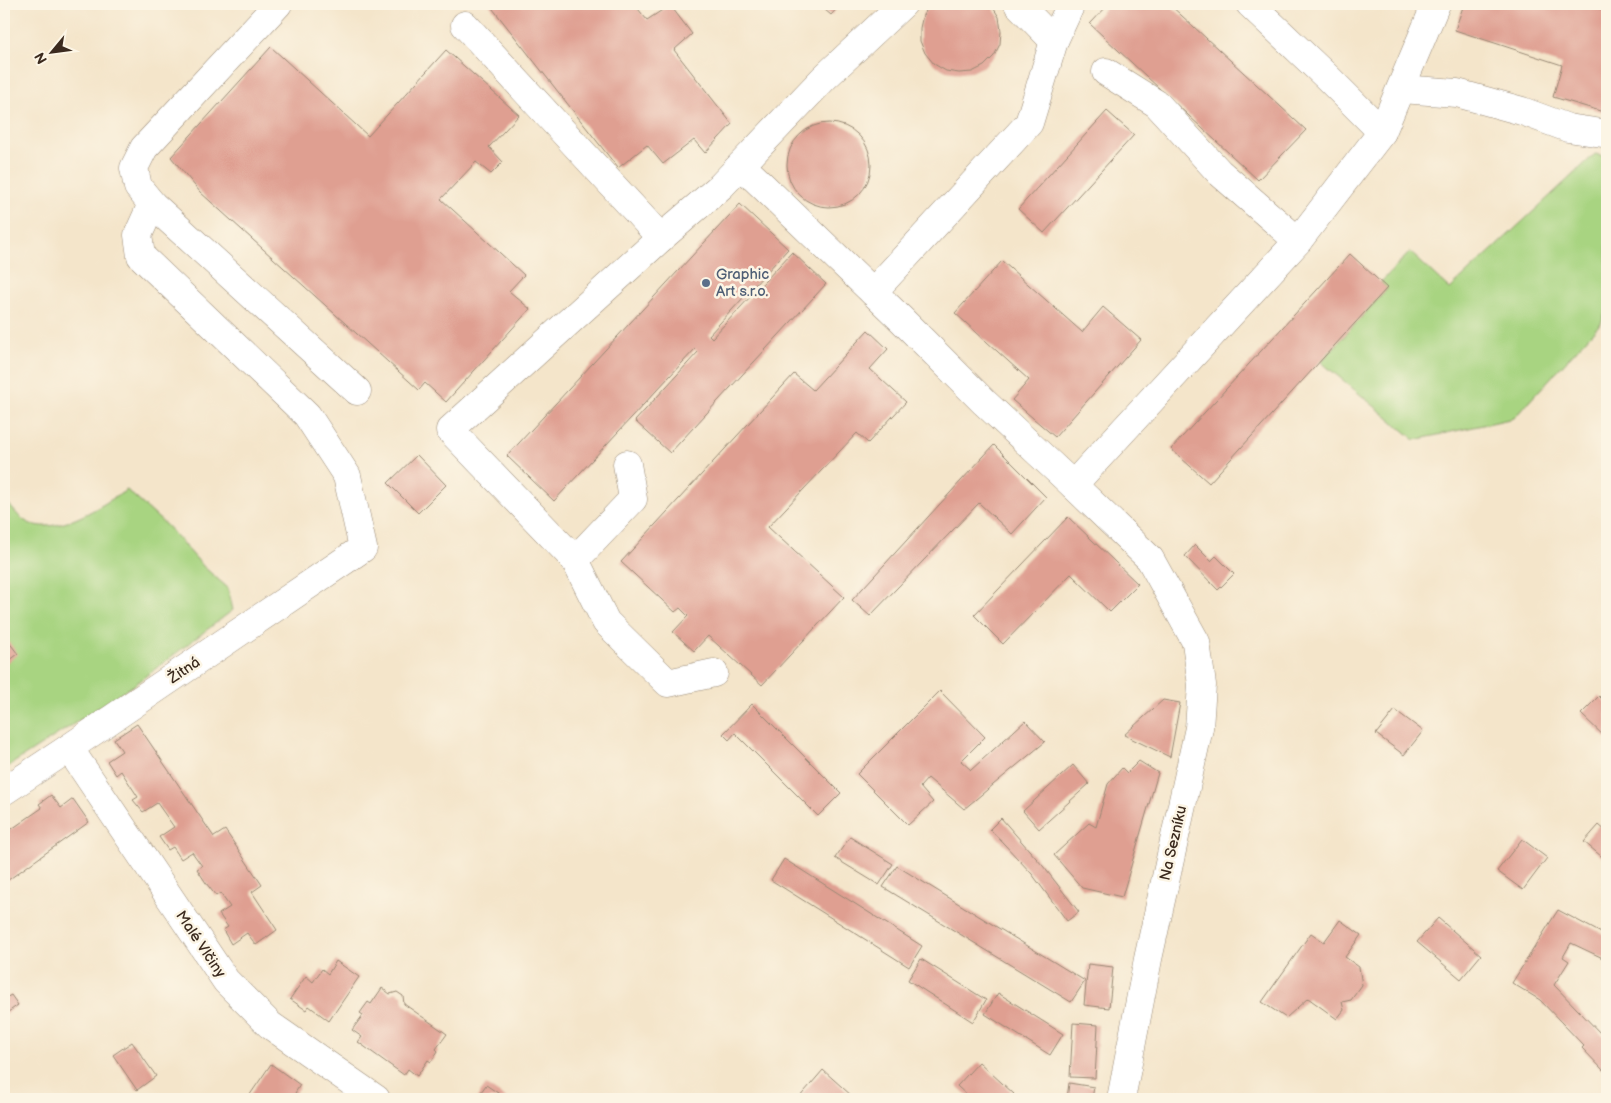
<svg xmlns="http://www.w3.org/2000/svg" width="1611" height="1103" font-family="'Balsamiq Sans',sans-serif">
  <style>
    .green { fill: #a8d481; stroke: #727f50 }
    .building { fill: #df9f91 }
    .lines { fill: none; stroke-linecap: round; stroke-linejoin: round }
    .minor-casing { stroke: #988874; stroke-width: 29 }
    .minor { stroke: #fff; stroke-width: 28 }
    .service-dot { fill: #5c6f8a; stroke: #fcf5e5; stroke-width: 2 }
    .labels { text-anchor: middle; stroke-width: 5; stroke-linejoin: round; paint-order: stroke }
    .service-label { font-size: 15px; fill: #4e5e75; stroke: #fcf5e5; text-anchor: start }
    .street-label { font-size: 15px; fill: #3b2a1e; stroke: #fcf5e5 }
  </style>
  <rect width="100%" height="100%" fill="#fcf5e5"/>
  <filter id="ink" filterUnits="userSpaceOnUse"><feTurbulence type="fractalNoise" baseFrequency=".02" numOctaves="2"/><feDisplacementMap in="SourceGraphic" scale="10" xChannelSelector="R" yChannelSelector="G"/><feConvolveMatrix kernelMatrix="1 2 1 2 8 2 1 2 1" color-interpolation-filters="sRGB"/></filter>
  <filter id="wash" filterUnits="userSpaceOnUse"><feTurbulence type="fractalNoise" baseFrequency=".0096" numOctaves="4" result="noise"/><feDisplacementMap in="SourceGraphic" scale="20" xChannelSelector="R" yChannelSelector="G"/><feGaussianBlur stdDeviation="1.12" result="paint"/><feColorMatrix in="noise" values="0 0 0 0 0 0 0 0 0 0 0 0 0 0 0 0 0 1.4 0 .05"/><feComposite in="paint" operator="in"/></filter>
  <g filter="url(#wash)">
    <rect width="100%" height="100%" fill="#f4e5ca"/>
    <g class="green">
      <path d="M1595 154 1607 157V308L1601 323 1514 418 1415 440 1321 362 1387 289 1381 282 1410 252 1450 289Z"/>
      <path d="M127 490 167 526 204 567 228 588 233 610 134 685 4 769V498C11 507 20 520 31 524 63 534 101 505 127 490Z"/>
    </g>
    <g id="blocks">
      <g class="building">
        <path d="M489 4H634L647 20 670 5 692 34 674 50 732 124 705 153 694 140 663 164 647 145 618 168Z"/>
        <path d="M818 4H841L831 15Z"/>
        <path d="M931 4H989L992 6 999 17 1001 31 1000 44 994 56 984 66 972 72 959 73 946 71 934 64 925 53 920 41V28L923 15Z"/>
        <path d="M1109 4H1169L1306 130 1258 180 1090 24Z"/>
        <path d="M1464 4H1584L1607 11V113L1553 97 1562 65 1455 30Z"/>
        <path d="M271 47 368 136 446 50 519 115 489 147 503 162 491 174 476 162 441 199 524 275 509 291 530 309 446 402 425 383 419 390 200 192 171 157Z"/>
        <path d="M1107 111 1134 135 1044 233 1018 209Z"/>
        <circle cx="829" cy="165" r="42"/>
        <path d="M740 204 788 249 709 335 712 338 792 252 826 284 670 453 635 421 698 352 695 349 554 501 507 456Z"/>
        <path d="M1350 254 1387 288 1209 483 1171 449Z"/>
        <path d="M1002 261 1082 332 1103 307 1141 340 1055 437 1012 400 1029 380 955 313Z"/>
        <path d="M868 330 888 349 870 369 906 402 868 443 857 433 768 527 844 597 762 685 708 636 694 651 673 632 688 616 680 608 675 612 621 562 794 374 813 390Z"/>
        <path d="M994 445 1046 497 1012 534 979 503 870 616 852 600Z"/>
        <path d="M417 455 446 485 418 513 388 483Z"/>
        <path d="M1068 517 1138 584 1110 612 1071 574 1003 644 974 615Z"/>
        <path d="M1195 545 1211 561 1216 556 1234 574 1218 590 1185 556Z"/>
        <path d="M8 641 18 654 5 664 4 644Z"/>
        <path d="M940 691 985 737 961 761 971 770 1025 721 1045 742 964 809 928 778 920 787 933 802 908 825 857 774Z"/>
        <path d="M1599 696 1607 704V739L1581 714Z"/>
        <path d="M1163 700 1180 703 1170 757 1124 735Z"/>
        <path d="M752 704 841 793 818 816 735 733 729 740 723 734Z"/>
        <path d="M1395 710 1423 731 1404 755 1376 734Z"/>
        <path d="M137 724 214 837 225 830 262 885 252 892 277 930 256 945 247 933 231 944 223 930 228 927 219 914 230 907 220 893 216 896 206 883 197 869 202 866 192 852 181 859 173 847 168 850 159 837 174 827 157 803 143 812 133 800 138 797 121 771 116 775 107 761 122 751 114 739Z"/>
        <path d="M1139 761 1158 773 1122 897 1082 888 1054 855 1089 823 1096 827 1108 784 1122 768 1127 773Z"/>
        <path d="M1073 765 1089 784 1039 829 1023 811Z"/>
        <path d="M51 795 61 808 73 799 89 822 4 883V828L6 826 9 831 26 819 42 808 39 804Z"/>
        <path d="M1001 818 1043 866 1079 912 1067 921 1032 874 990 829Z"/>
        <path d="M1599 825 1607 832V861L1584 842Z"/>
        <path d="M850 837 893 864 879 885 835 858Z"/>
        <path d="M1522 839 1547 858 1523 890 1497 871Z"/>
        <path d="M784 859 922 946 909 967 771 880Z"/>
        <path d="M897 866 1085 981 1071 1002 883 887Z"/>
        <path d="M1558 910 1607 936V960L1571 943 1563 957 1569 961 1554 985 1603 1036 1607 1031V1068L1604 1071 1582 1048 1584 1046 1540 1000 1512 983Z"/>
        <path d="M1438 918 1481 955 1461 979 1417 942Z"/>
        <path d="M1340 920 1361 935 1345 957 1359 967 1362 985 1351 1000 1342 1002 1344 1010 1337 1019 1308 998 1286 1018 1262 1002 1311 933 1324 942Z"/>
        <path d="M921 959 986 1000 973 1022 908 980Z"/>
        <path d="M336 961 359 977 329 1021 309 1006 306 1010 290 999 306 976 313 982 322 969 328 974Z"/>
        <path d="M1088 964 1113 967 1109 1008 1084 1005Z"/>
        <path d="M382 988 390 994 397 992 403 996 404 1004 447 1034 436 1049 438 1051 431 1062 428 1060 417 1076 408 1069 404 1075 358 1042 362 1037 352 1030 363 1015 360 1013 368 1002 371 1004Z"/>
        <path d="M998 993 1063 1034 1050 1055 985 1014Z"/>
        <path d="M11 995 18 1005 4 1015V999Z"/>
        <path d="M1073 1023 1098 1025 1095 1078 1070 1077Z"/>
        <path d="M132 1042 156 1076 137 1090 113 1055Z"/>
        <path d="M979 1062 1014 1094 1009 1099H971L957 1086Z"/>
        <path d="M271 1064 300 1085 295 1093 304 1099H247Z"/>
        <path d="M823 1070 852 1096 849 1099H798Z"/>
        <path d="M1069 1083 1094 1087 1092 1099H1067Z"/>
        <path d="M486 1085 507 1099H476Z"/>
      </g>
    </g>
  </g>
  <g filter="url(#ink)">
    <use href="#blocks" fill-opacity="0" stroke="#988874" stroke-width="1"/>
    <g class="lines">
      <g class="minor-casing">
        <g id="minor">
          <path d="M278 4 144 148 134 168 138 187 152 204 357 391"/>
          <path d="M1018 4 1054 41"/>
          <path d="M465 25 661 238"/>
          <path d="M1106 72 1157 104 1219 172 1298 241"/>
          <path d="M1401 89 1457 93 1522 111 1568 128 1602 133H1607"/>
          <path d="M1382 132 1436 4"/>
          <path d="M741 165 901 319 984 402 1073 485 1150 559 1196 642 1202 685 1199 728 1148 959 1121 1099"/>
          <path d="M873 292 1029 123 1054 41 1071 4"/>
          <path d="M1073 485 1298 241 1382 132 1327 77 1250 4"/>
          <path d="M575 560 633 499 627 464"/>
          <path d="M714 673 668 683 606 622 575 560 450 430 661 238 721 186 824 78 903 4"/>
          <path d="M69 748 226 981 270 1025 376 1099"/>
          <path d="M4 791 69 748 363 548 347 476 307 415 141 256 138 235 152 204"/>
        </g>
      </g>
      <use href="#minor" class="minor"/>
    </g>
  </g>
  <circle class="service-dot" cx="706" cy="283" r="5"/>
  <g class="labels">
    <g class="service-label">
      <text x="716" y="279">Graphic<tspan x="716" dy="17">Art s.r.o.</tspan></text>
    </g>
    <g class="street-label">
      <text transform="translate(184 670) rotate(-34)" y="5">Žitná</text>
      <text transform="translate(1173 843) rotate(-77)" y="5">Na Sezníku</text>
      <text transform="translate(201 944) rotate(56)" y="5">Malé Vlčiny</text>
    </g>
  </g>
  <rect width="1611" height="1103" fill="none" stroke="#fcf5e5" stroke-width="20"/>
  <g transform="translate(52 52) rotate(241)" stroke="#fcf5e5" stroke-width="4" paint-order="stroke">
  <path d="M0-4L9 19L0 12L-9 19Z" fill="#3b2a1e"/>
  <text y="-8" font-size="14" font-weight="bold" text-anchor="middle" fill="#3b2a1e">N</text>
  </g>
</svg>
